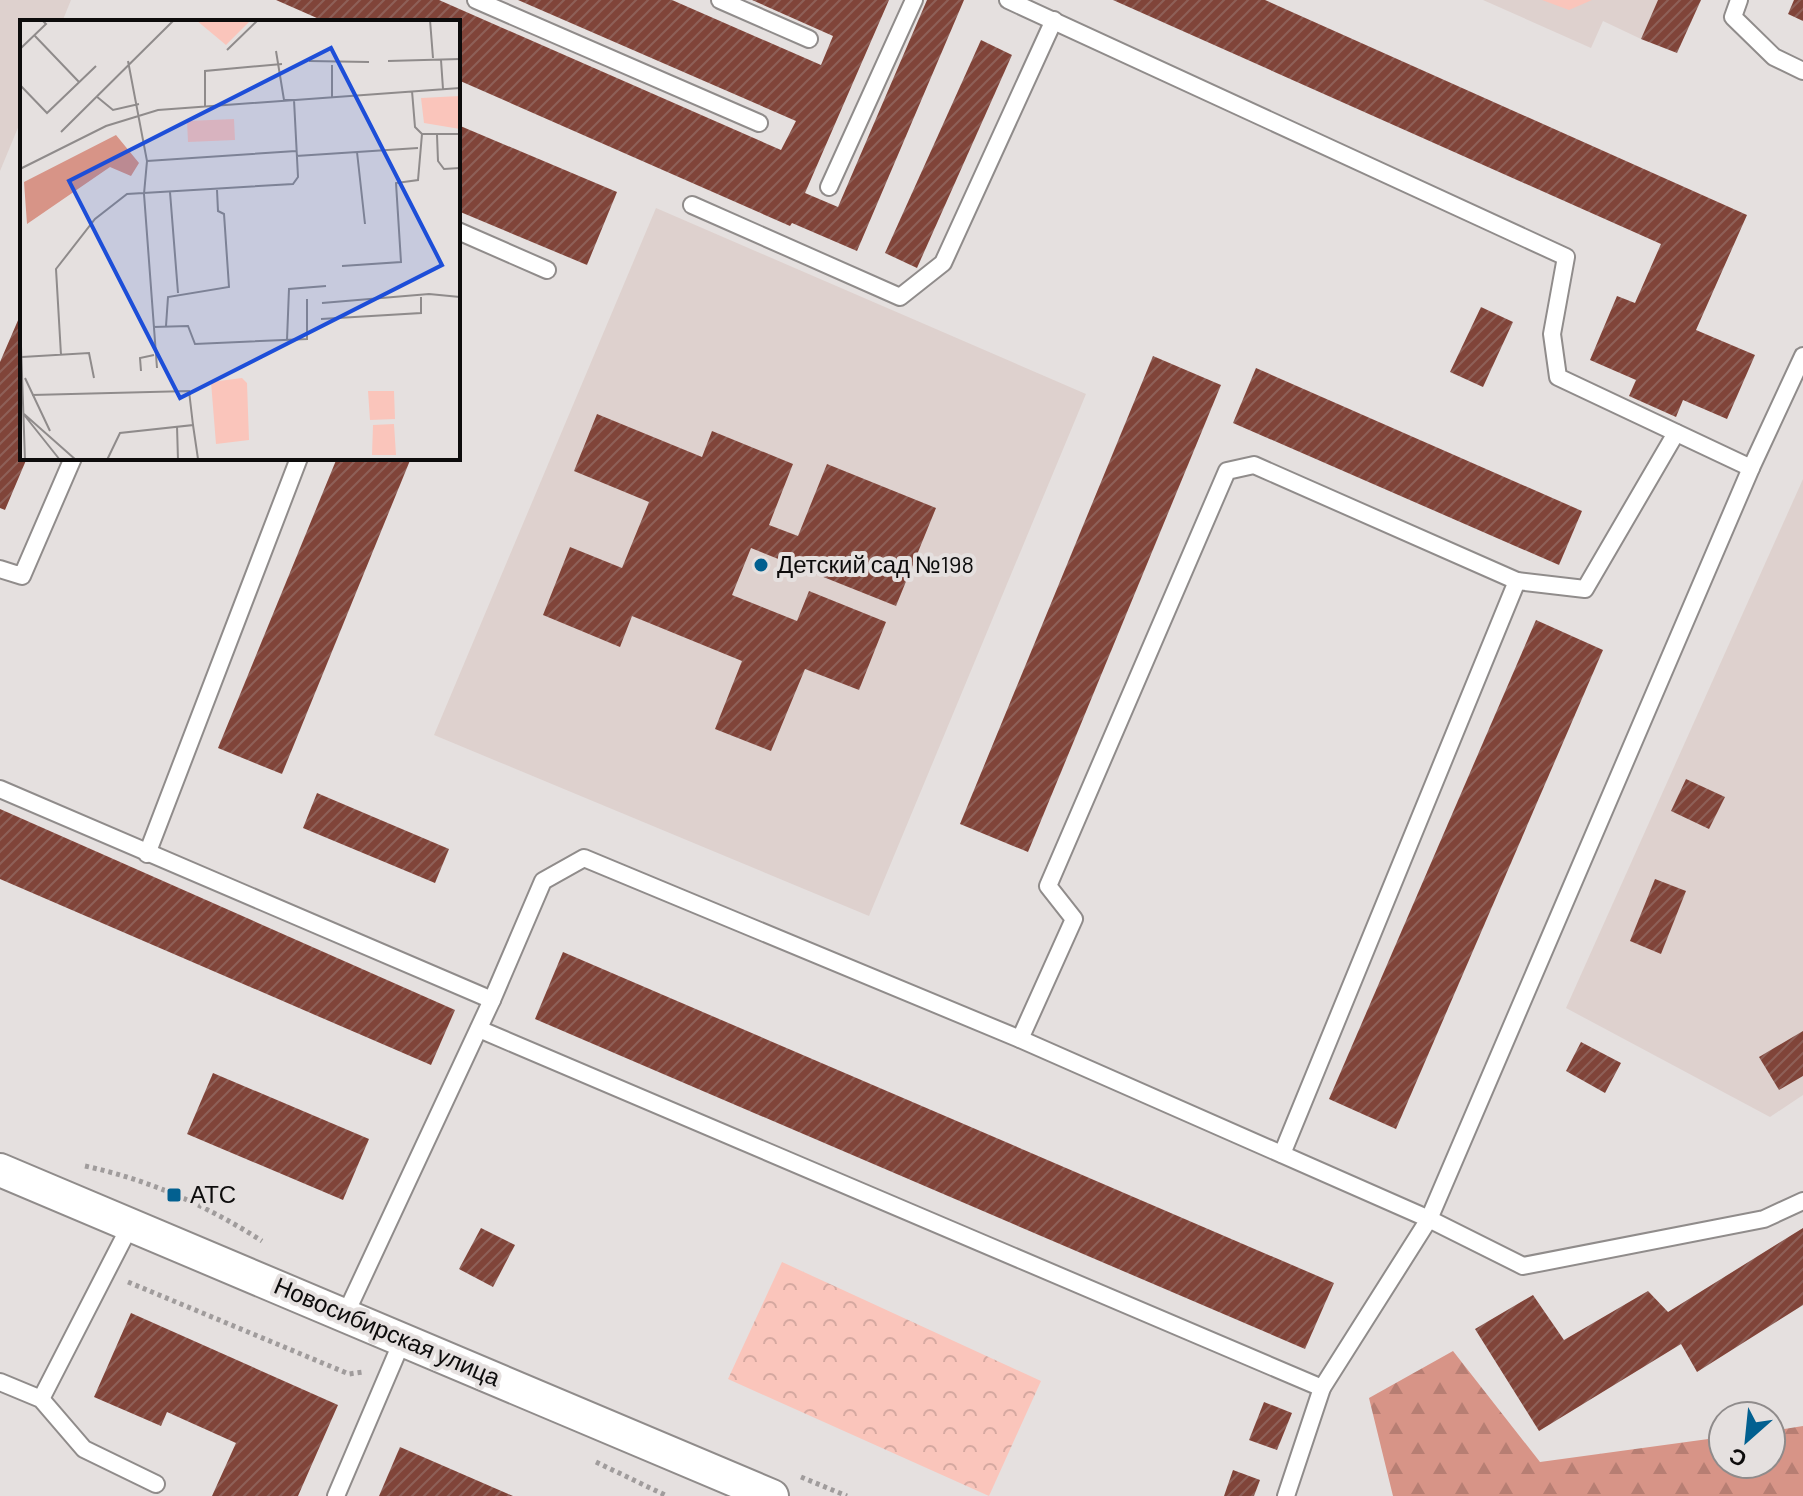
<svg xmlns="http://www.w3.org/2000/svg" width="1803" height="1496" font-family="Barlow,sans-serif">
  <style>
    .built { fill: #ded1ce }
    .forest { fill: url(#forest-firs) }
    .park { fill: url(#park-crowns) }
    .pitch { fill: #fac5bb }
    .building { fill: url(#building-hatch) }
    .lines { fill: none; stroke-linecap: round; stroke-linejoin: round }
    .service-casing { stroke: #908c8b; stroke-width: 20 }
    .minor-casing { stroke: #908c8b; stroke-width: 36 }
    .path { stroke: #a09c9c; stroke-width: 5; stroke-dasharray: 4 4; stroke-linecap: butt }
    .service { stroke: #fff; stroke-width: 16 }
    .minor { stroke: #fff; stroke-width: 32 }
    .poi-dot { fill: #026090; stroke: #e5e0df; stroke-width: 3 }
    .labels { text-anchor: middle; stroke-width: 8; stroke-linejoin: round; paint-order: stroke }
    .poi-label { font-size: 24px; fill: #0d0c0c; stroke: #e5e0df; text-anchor: start }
    .street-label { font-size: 24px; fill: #0d0c0c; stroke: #e5e0df }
    .inset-road { fill: none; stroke: #8f8b8b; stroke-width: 2 }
    .view { fill: #1d4ed8; fill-opacity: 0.15; stroke: #1d4ed8; stroke-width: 4 }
    .inset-edge { fill: none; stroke: #0d0c0c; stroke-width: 4 }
  </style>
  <defs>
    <pattern id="forest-firs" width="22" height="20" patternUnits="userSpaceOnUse" patternTransform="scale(2)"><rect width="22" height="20" fill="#d79487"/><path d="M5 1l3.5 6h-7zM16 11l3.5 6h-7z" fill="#b77e73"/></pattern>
    <pattern id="park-crowns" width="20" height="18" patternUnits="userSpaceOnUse" patternTransform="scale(2)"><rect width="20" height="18" fill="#fac5bb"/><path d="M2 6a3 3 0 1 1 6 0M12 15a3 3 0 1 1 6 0" fill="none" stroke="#d5a8a0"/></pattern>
    <pattern id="building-hatch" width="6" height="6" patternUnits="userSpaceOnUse" patternTransform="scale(2)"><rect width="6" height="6" fill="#804439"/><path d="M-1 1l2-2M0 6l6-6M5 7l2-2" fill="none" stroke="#8e6058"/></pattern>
  </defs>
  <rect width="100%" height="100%" fill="#e5e0df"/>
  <g class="built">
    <path d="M0 0H71L62 22H22V118L0 171Z"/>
    <path d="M1483 0H1658L1641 39 1603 21 1591 48Z"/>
    <path d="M656 208 1086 394 869 916 434 735Z"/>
    <path d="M1803 479V1095L1770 1117 1566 1008Z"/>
  </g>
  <path class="forest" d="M1453 1351 1540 1462 1723 1437V1464H1771V1431L1803 1426V1496H1393L1369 1398Z"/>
  <path class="park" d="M782 1262 1041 1381 989 1496 728 1379Z"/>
  <path class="pitch" d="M1542 0H1592L1569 10Z"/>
  <g class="building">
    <path d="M276 0H439L781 150 796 121 518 0H672L821 65 833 36 752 0H889L805 193 838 207 927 0H964L857 251 792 223 790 226 458 80V22H326Z"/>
    <path d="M1113 0H1265L1747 215 1696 330 1755 355 1727 419 1683 400 1676 417 1629 396 1636 380 1590 360 1617 296 1635 303 1661 244Z"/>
    <path d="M1658 0H1701L1677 53 1641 39Z"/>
    <path d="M1794 0H1803V21L1788 14Z"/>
    <path d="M981 40 1012 55 917 268 885 253Z"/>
    <path d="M458 125 617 192 587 265 458 211Z"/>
    <path d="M1481 307 1513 322 1483 387 1450 372Z"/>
    <path d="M22 311V458H27L5 510 0 508V362Z"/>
    <path d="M1153 356 1221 385 1028 852 960 824Z"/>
    <path d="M1256 368 1582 511 1559 565 1233 423Z"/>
    <path d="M597 414 702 457 712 431 793 464 769 525 798 536 827 464 936 508 896 606 751 548 732 595 797 621 809 591 886 622 859 690 805 669 771 751 715 729 742 661 632 616 620 647 543 615 570 547 622 568 649 502 574 471Z"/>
    <path d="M337 458H411L282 774 218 748Z"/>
    <path d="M1536 620 1603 650 1396 1129 1329 1099Z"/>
    <path d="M1686 779 1725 797 1709 829 1671 811Z"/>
    <path d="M317 793 449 849 435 883 303 828Z"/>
    <path d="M0 809 455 1010 431 1065 0 879Z"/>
    <path d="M1655 879 1686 891 1661 954 1630 941Z"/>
    <path d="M563 952 1334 1283 1305 1349 535 1019Z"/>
    <path d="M1803 1031V1076L1779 1090 1759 1057Z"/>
    <path d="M1581 1042 1621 1063 1605 1093 1566 1071Z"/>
    <path d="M213 1073 369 1139 343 1200 187 1134Z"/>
    <path d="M481 1228 515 1245 493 1287 459 1269Z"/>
    <path d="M1803 1228V1305L1697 1372 1681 1344 1539 1431 1475 1329 1533 1295 1564 1340 1648 1291 1668 1312Z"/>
    <path d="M131 1313 338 1405 298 1496H212L236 1443 167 1412 161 1426 94 1397Z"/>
    <path d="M1264 1402 1292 1413 1277 1450 1249 1440Z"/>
    <path d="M400 1447 513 1496H379Z"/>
    <path d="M1233 1470 1260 1480 1254 1496H1224Z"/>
  </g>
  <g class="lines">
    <g class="service-casing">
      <g id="service">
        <path d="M476 0 759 123"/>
        <path d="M720 0 809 39"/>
        <path d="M1008 0 1566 257 1552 334 1558 377 1751 468"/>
        <path d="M1739 0 1733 17 1774 57 1803 71"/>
        <path d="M829 187 914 0"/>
        <path d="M692 205 900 297 943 263 1054 20"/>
        <path d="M458 231 547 270"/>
        <path d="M0 569 22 576 73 458"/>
        <path d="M0 789 492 1000"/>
        <path d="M147 854 299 458"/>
        <path d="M479 1029 1322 1388"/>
        <path d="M1020 1039 1074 919 1048 886 1227 471 1254 465 1517 581 1585 589 1676 433"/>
        <path d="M1282 1154 1517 581"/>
        <path d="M353 1317 346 1313 492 1000 543 881 584 858 1020 1039 1429 1219 1523 1266 1764 1219 1803 1201"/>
        <path d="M0 1382 41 1399 84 1449 156 1484"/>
        <path d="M41 1399 131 1224"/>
        <path d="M336 1496 403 1339"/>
        <path d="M1286 1496 1322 1388 1429 1219 1751 468 1803 356"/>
      </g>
    </g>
    <g class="minor-casing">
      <path id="minor" d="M0 1170 772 1496"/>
    </g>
    <g class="path">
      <path d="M85 1166C149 1180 206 1205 262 1241"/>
      <path d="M128 1282 349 1374 363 1372"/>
      <path d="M596 1462 667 1496"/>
      <path d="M801 1477 847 1496"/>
    </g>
    <use href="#service" class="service"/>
    <use href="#minor" class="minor"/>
  </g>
  <g class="poi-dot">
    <circle cx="761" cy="565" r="8"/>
    <rect x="166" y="1187" width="16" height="16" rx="4"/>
  </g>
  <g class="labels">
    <g class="poi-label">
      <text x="777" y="573">Детский сад №198</text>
      <text x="190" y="1203">АТС</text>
    </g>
    <g class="street-label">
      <text transform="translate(387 1332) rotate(23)" y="8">Новосибирская улица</text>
    </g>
  </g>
  <g transform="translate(20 20)">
    <rect width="440" height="440" fill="#e5e0df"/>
    <path d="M96 115 119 143 111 156 90 147 7 204 4 162Z" fill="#d79487"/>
    <path d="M176 0H231L206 25ZM440 76V109L404 103 401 78ZM214 99 215 120 168 122 167 101Z" fill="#fac5bb"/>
    <path d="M222 358 227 363 229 420 196 424 191 362ZM348 371H374L375 399 350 400ZM374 404 376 435H352L353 405Z" fill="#fac5bb"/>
    <path class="inset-road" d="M410 0 413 38M15 16 59 62M0 29 26 4 22 0M207 30 238 0M421 40 423 69M108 41 127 141 124 174 137 348M289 41 349 42M368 41 440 39M0 65 27 93 76 46M392 71 395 107 402 114H440M76 76 93 90 119 84M312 77V45M185 86V51L262 44M41 112 154 0M417 115 418 141 424 149 440 148M337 132 345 204M276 136 398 128M127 141 276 131M0 149 86 106 138 90 440 68M150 172 158 273M322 246 381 242 376 163 398 160 402 114M302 283 409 274 440 277M0 298 5 440M301 299 401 293V277M146 306 148 277 209 267 204 194 198 191 197 170M133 307 168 306 175 324 287 319V279M267 320 269 269 306 266M41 335 36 249 75 199 107 174 273 164 278 157 274 80H264L256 31M2 337 69 333 74 358M121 351 120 338 134 335M5 358 30 411M12 375 169 371 173 405 100 413 87 440M4 394 56 440M5 396 40 440M173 405 178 439 228 440M157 406 158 440"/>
    <path class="view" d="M311 28 422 245 160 378 49 161Z"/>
    <rect width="440" height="440" class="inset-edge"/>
  </g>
  <g transform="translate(1747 1440) rotate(207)"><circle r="38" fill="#e5e0df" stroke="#8f8b8b" stroke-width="2"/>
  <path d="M0-6L14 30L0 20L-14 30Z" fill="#026090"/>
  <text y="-12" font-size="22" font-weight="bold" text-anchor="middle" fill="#0d0c0c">С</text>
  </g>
</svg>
